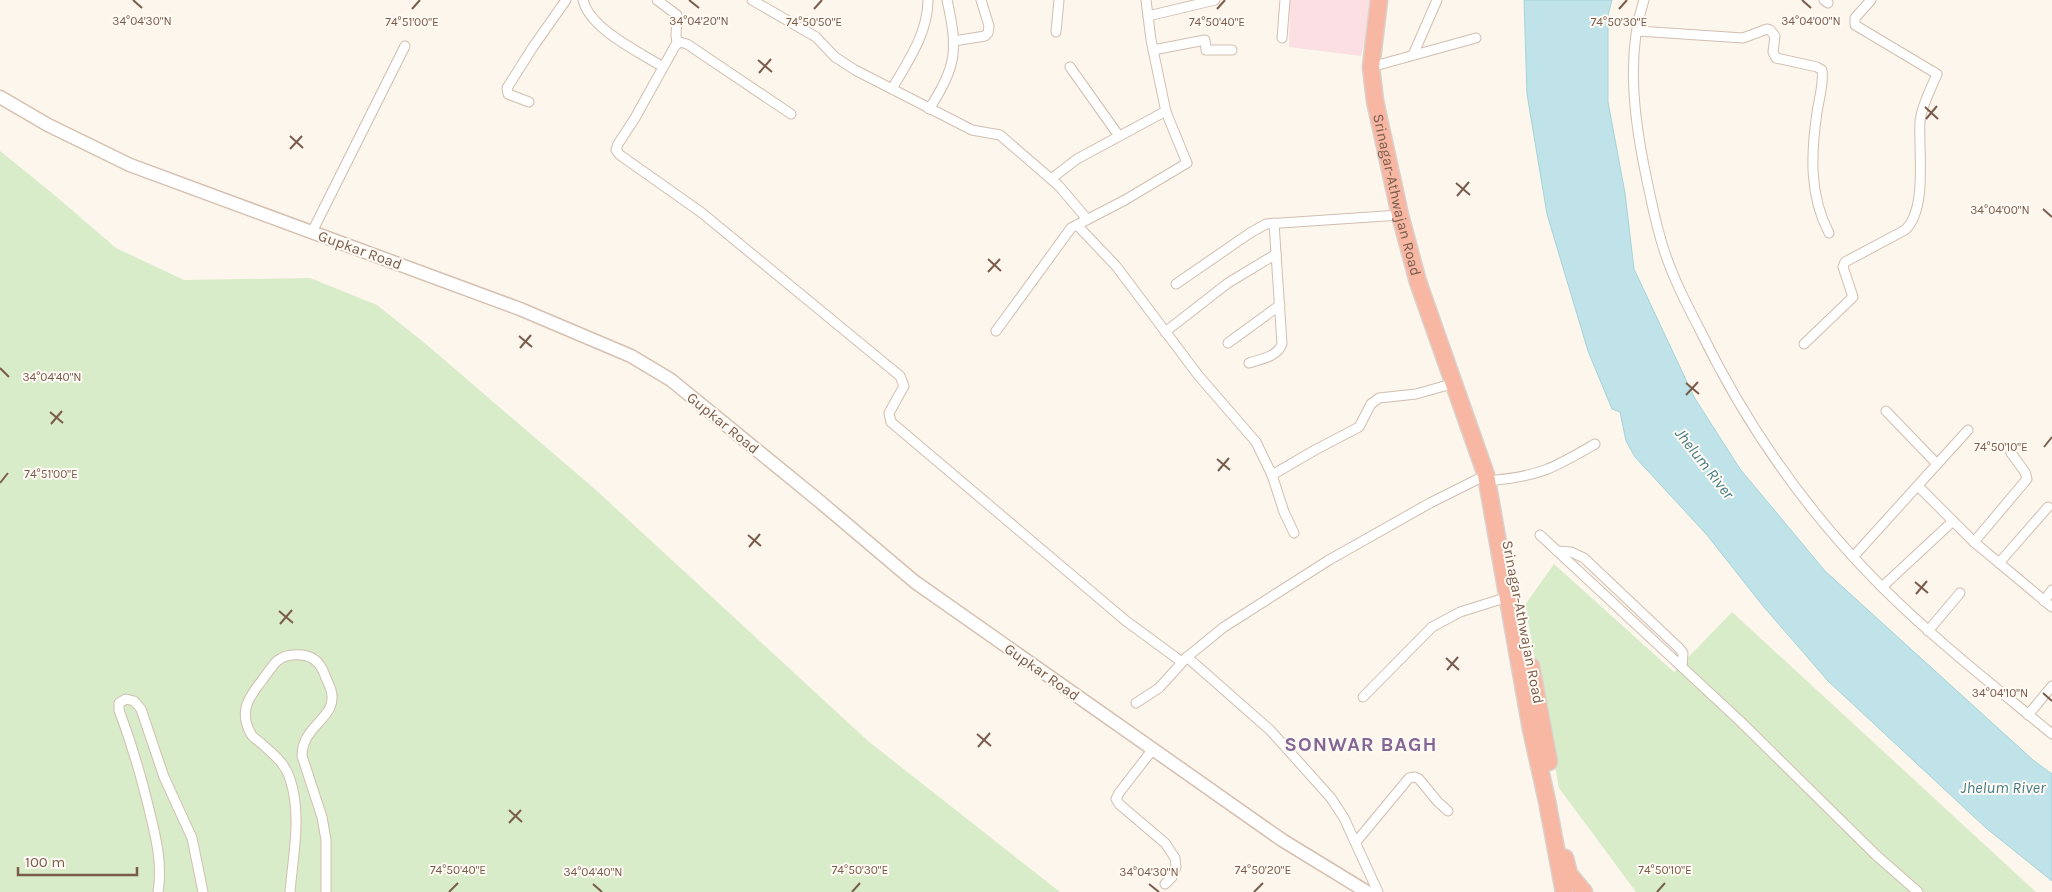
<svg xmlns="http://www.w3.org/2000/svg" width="2052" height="892" font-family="Karla,sans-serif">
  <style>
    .medical { fill: #fbdfe3 }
    .green { fill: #d8ecc9 }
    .water { fill: #bfe3e8; stroke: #a5d3da }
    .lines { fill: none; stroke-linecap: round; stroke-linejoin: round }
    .street-casing { stroke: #d1beb0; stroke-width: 11 }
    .secondary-casing { stroke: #d6c0b0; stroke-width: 15 }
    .highway-casing { stroke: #dad1cd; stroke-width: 19 }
    .street { stroke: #fff; stroke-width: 9 }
    .secondary { stroke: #fff; stroke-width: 12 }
    .highway { stroke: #f7b7a3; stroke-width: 16 }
    .ticks { fill: none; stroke: #7a5c4d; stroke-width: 2 }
    .labels { text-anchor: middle; stroke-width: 4; stroke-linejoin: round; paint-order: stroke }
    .street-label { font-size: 15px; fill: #7a5c4d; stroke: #fffaf3 }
    .water-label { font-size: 16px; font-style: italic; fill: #437c86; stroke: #fffaf3 }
    .district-label { font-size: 20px; font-weight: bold; letter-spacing: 1px; fill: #846695; stroke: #fffaf3 }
    .ticks-label { font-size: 12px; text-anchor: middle; fill: #7a5c4d; stroke: #fffaf3; stroke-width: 4; stroke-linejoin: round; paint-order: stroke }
  </style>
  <rect width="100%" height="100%" fill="#fdf6ec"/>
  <path class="medical" d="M1290 0H1370L1369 24 1361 56 1289 47Z"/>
  <g class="green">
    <path d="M0 151 52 193 116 248 184 280 310 278 377 305 427 345 597 491 868 741 1060 892H0Z"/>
    <path d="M1554 564 1674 672 1732 612 2036 892H1636L1559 788 1525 605Z"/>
  </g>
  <path class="water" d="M1524 0H1612L1608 15V102L1625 193 1634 269 1694 397 1740 469 1825 571 2033 760 2052 774V881L1986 828 1828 681 1763 606 1707 535 1635 457 1626 441 1620 412 1612 409 1588 351 1547 214 1527 94Z"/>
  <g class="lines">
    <g class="street-casing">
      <g id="street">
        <path d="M583 0C590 29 639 52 663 67"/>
        <path d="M657 0 677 15 676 35 677 43"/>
        <path d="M752 0 816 37 835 57 855 70 972 130 1000 135 1059 186 1087 219"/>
        <path d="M1644 0C1626 53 1634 117 1645 171 1651 199 1656 227 1665 253 1674 280 1687 305 1700 330 1746 425 1806 511 1881 586 1934 639 1994 686 2052 734"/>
        <path d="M1824 0 1828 3"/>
        <path d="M1148 16 1215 0"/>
        <path d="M1638 31 1743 38 1767 29 1770 30 1775 36 1773 52 1776 58 1817 67 1822 70C1824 83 1819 99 1817 112 1811 154 1809 195 1829 233"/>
        <path d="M1056 32 1059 0"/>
        <path d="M1282 38 1285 0"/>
        <path d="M954 41 985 36 988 33 989 26 981 0"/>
        <path d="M1153 50 1205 40 1206 50H1232"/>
        <path d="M1413 55 1437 0"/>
        <path d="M1070 67 1119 136"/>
        <path d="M1371 67 1476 38"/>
        <path d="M892 89C908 61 928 33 928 0"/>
        <path d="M529 102 508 94 507 88 533 47 566 0"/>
        <path d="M929 109C957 67 958 49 947 0"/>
        <path d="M791 114 687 44 680 42 675 46 635 118 618 144 616 150 620 155 702 213 900 376 904 386 889 413 891 422 1126 621 1182 662"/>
        <path d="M1051 179 1077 159 1166 111"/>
        <path d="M1077 225 1116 266 1198 375 1256 442 1272 475 1284 512 1294 533"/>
        <path d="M312 232 405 46"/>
        <path d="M1176 284 1250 233 1266 224 1400 215"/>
        <path d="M996 331 1071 228 1125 200 1187 163 1166 112 1151 40 1146 0"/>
        <path d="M1165 332 1228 283 1276 254"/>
        <path d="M1228 343 1280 305"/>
        <path d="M1804 344 1853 297 1843 267 1845 262 1905 230C1928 209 1918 149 1920 121 1922 104 1931 89 1937 74L1855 25V18L1871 0"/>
        <path d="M1249 363C1261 359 1277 357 1282 344L1274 223"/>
        <path d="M1886 411 1937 464"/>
        <path d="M1272 475 1315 450 1359 427 1371 404 1379 398 1416 394 1455 383"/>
        <path d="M1496 480C1541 476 1557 466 1595 444"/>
        <path d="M1918 486 1974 542 2052 607"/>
        <path d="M1540 535 1740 721 1877 856 1918 892"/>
        <path d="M1974 542 2027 479 2025 472 2011 453"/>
        <path d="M1557 551 1571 552 1584 558 1679 648 1683 653 1682 667"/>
        <path d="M1853 557 1968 430"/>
        <path d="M1999 563 2048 507"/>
        <path d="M1882 587 1953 521"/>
        <path d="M2044 601 2052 590"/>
        <path d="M1928 631 1960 593"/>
        <path d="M1187 657 1270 730 1331 798 1344 818 1378 892"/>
        <path d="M1363 697 1432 627 1460 612 1508 597"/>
        <path d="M1136 703 1159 688 1187 657 1224 627 1329 560 1430 503 1486 475"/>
        <path d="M2028 715 2052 686"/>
        <path d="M1153 749 1119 793 1116 799 1119 804 1165 843 1175 858 1176 867 1172 877 1165 884"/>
        <path d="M1356 842 1409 778 1415 777 1419 779 1438 802 1448 811"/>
        <path d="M158 892C163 862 155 834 148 805 140 772 131 742 119 710V703L126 699 134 701 141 709 164 777 192 838 203 892"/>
        <path d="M290 892C293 855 302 815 290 779 285 763 274 755 262 744 259 741 253 738 251 734 238 711 249 697 263 679 267 674 272 666 277 661 284 655 293 654 302 655 313 656 320 663 324 673 326 679 329 684 331 690 339 718 302 724 302 756L322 817 326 840V892"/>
      </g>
    </g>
    <g class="secondary-casing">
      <path id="secondary" d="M0 97 48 125 130 165 520 309 631 356 671 380 818 500 915 582 1282 840 1367 892"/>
    </g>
    <g class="highway-casing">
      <g id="highway">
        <path id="s1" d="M1379 0 1371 67 1375 101 1400 215 1418 282 1486 475 1531 729 1547 801 1564 892"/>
        <path d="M1531 666 1549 762"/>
        <path d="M1565 858 1569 874 1584 892"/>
      </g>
    </g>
    <use href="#street" class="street"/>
    <use href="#secondary" class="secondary"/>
    <use href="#highway" class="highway"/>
  </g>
  <path class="ticks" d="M133 0 142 8M689 0 699 8M1802 0 1811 8M412 9 420 0M814 9 822 0M1217 9 1225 0M1619 9 1627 0M758 60 772 72M759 73 771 59M1925 107 1938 119M1926 119 1937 106M290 136 303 148M290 149 302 136M1456 183 1470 195M1457 196 1469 182M2043 209 2052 217M988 259 1001 271M988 272 1000 259M519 336 532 347M520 348 531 335M0 368 9 377M1686 383 1699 394M1686 395 1698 382M50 412 63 423M51 424 62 411M2044 447 2052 437M1217 459 1230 470M1218 471 1229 458M0 483 8 473M748 535 761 546M749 547 760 534M1915 582 1928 593M1916 594 1927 581M279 611 293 623M280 624 292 610M1446 658 1459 670M1447 670 1458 657M2043 693 2052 701M977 734 991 746M978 747 990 733M509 810 522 822M509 823 521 810M593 884 602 892M1149 884 1159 892M449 892 458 883M852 892 860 883M1254 892 1263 883M1657 892 1665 883"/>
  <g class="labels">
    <g class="street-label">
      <text dy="5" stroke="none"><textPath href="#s1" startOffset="198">Srinagar-Athwajan Road</textPath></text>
      <text transform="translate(360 250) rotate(20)" y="5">Gupkar Road</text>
      <text transform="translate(723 423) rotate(39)" y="5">Gupkar Road</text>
      <text transform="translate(1523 622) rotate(79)" y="5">Srinagar-Athwajan Road</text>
      <text transform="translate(1042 672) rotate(35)" y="5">Gupkar Road</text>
    </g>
    <g class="water-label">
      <text transform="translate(1705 463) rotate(52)" y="6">Jhelum River</text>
      <text x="2003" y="793">Jhelum River</text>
    </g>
    <g class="district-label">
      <text x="1361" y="751">SONWAR BAGH</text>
    </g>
  </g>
  <g class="ticks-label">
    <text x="142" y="25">34°04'30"N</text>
    <text x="699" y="25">34°04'20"N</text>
    <text x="1811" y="25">34°04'00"N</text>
    <text x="412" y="26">74°51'00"E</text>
    <text x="814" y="26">74°50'50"E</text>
    <text x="1217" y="26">74°50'40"E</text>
    <text x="1619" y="26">74°50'30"E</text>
    <text x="2000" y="214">34°04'00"N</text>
    <text x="52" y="381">34°04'40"N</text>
    <text x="2001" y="451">74°50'10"E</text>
    <text x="51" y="478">74°51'00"E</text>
    <text x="2000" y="697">34°04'10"N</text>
    <text x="458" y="874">74°50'40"E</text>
    <text x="860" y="874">74°50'30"E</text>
    <text x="1263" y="874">74°50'20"E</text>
    <text x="1665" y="874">74°50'10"E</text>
    <text x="593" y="876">34°04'40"N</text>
    <text x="1149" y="876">34°04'30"N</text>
  </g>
  <path d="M18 867v8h119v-8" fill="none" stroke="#7a5c4d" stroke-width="2.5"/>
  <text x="25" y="867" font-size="15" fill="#7a5c4d" stroke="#fffaf3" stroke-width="4" paint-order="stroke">100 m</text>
</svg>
